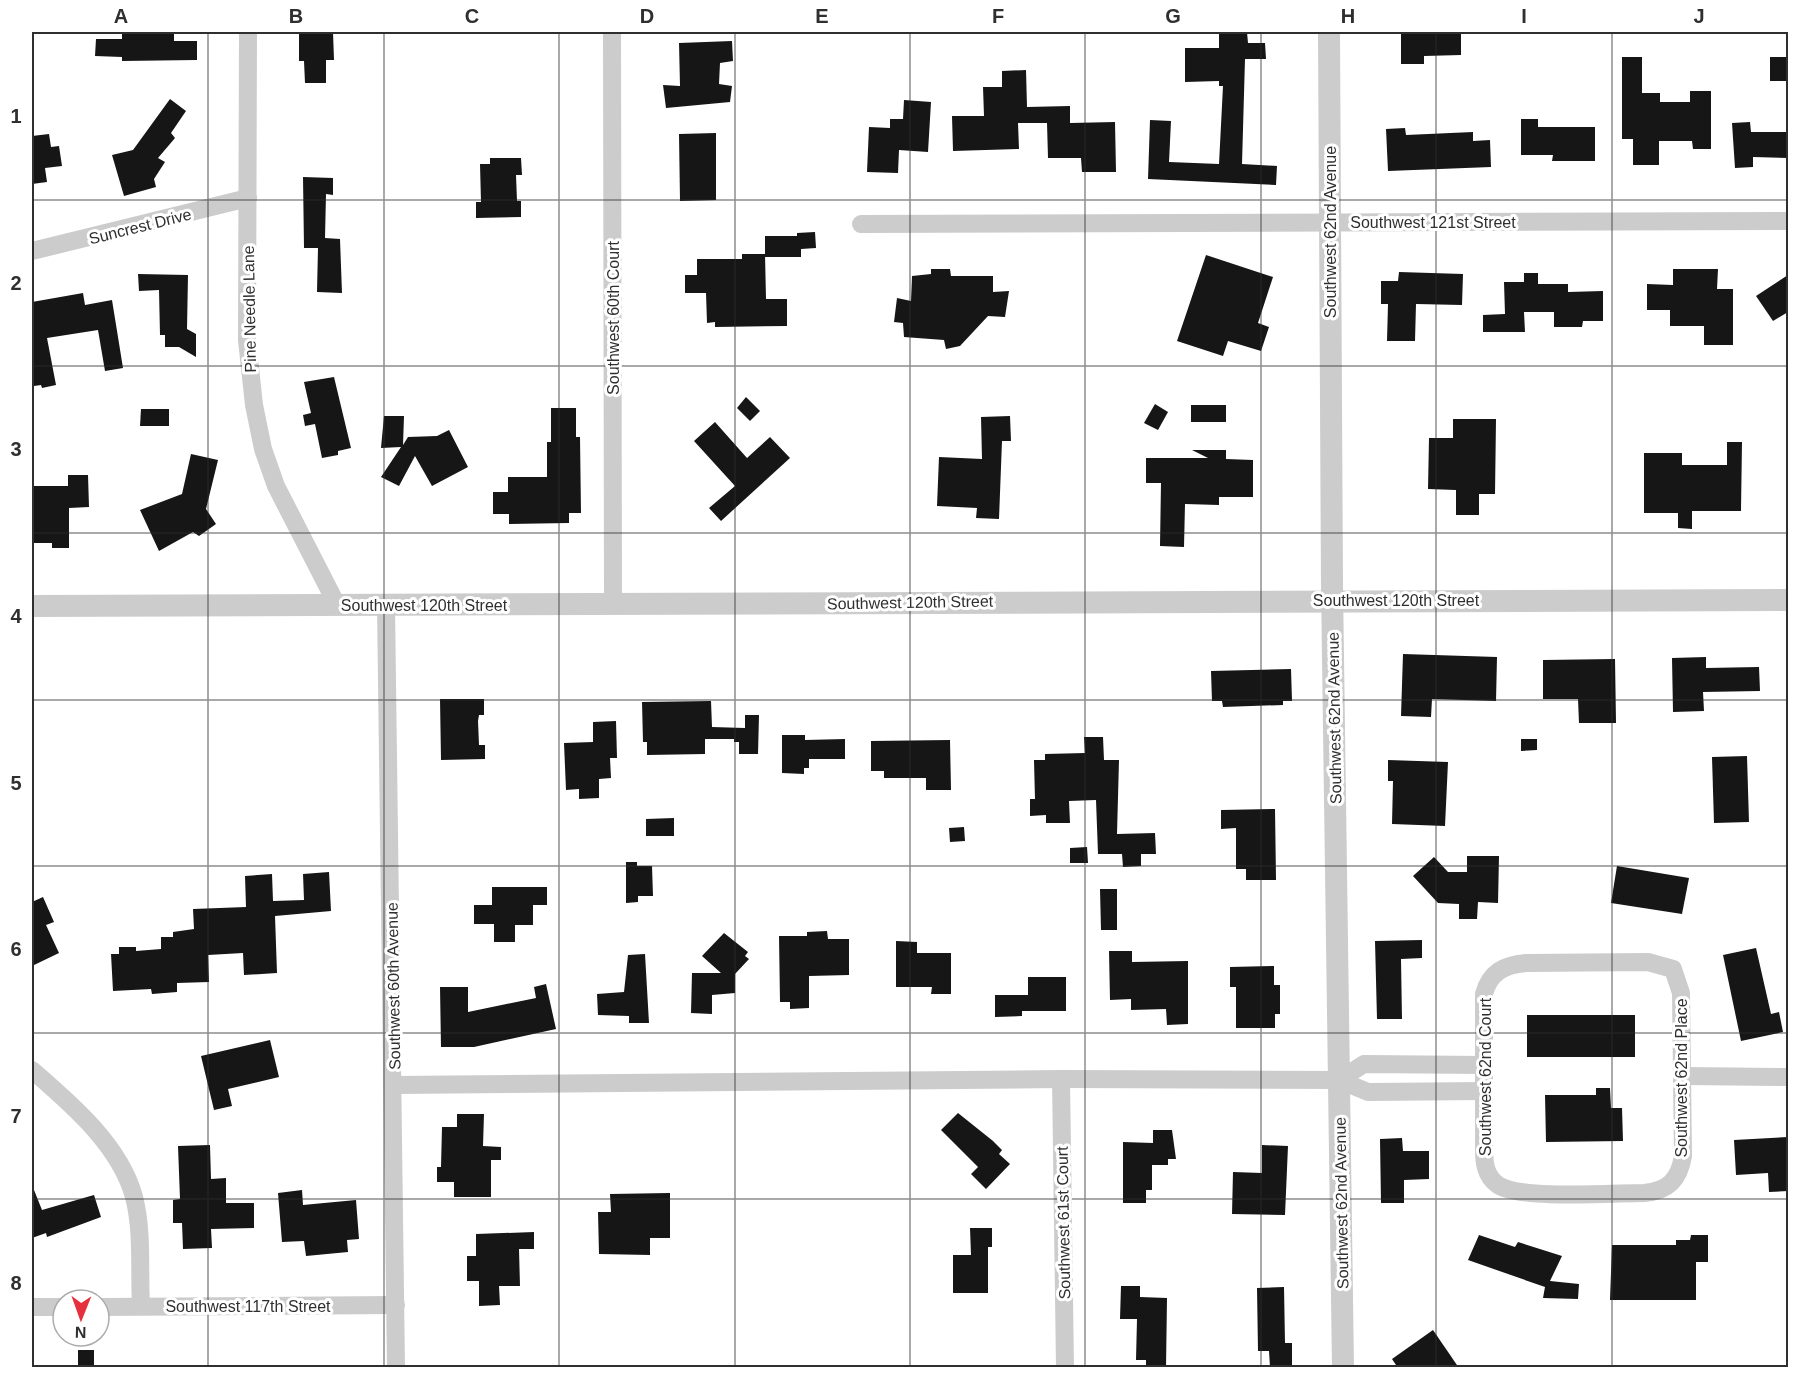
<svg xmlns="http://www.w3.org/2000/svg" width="1820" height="1399" font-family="Arial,sans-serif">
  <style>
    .building { fill: #161616 }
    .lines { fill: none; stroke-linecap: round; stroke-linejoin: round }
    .minor { stroke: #ccc; stroke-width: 18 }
    .tertiary { stroke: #ccc; stroke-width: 22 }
    .grid { fill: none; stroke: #2f2f2f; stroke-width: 1.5; stroke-opacity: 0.55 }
    .labels { text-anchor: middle; stroke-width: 6; stroke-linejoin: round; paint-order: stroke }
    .street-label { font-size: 16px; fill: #2f2f2f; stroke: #fff }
    .neatline { fill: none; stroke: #2f2f2f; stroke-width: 2 }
    .grid-label { font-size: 20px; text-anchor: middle; font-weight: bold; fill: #2f2f2f }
  </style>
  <rect width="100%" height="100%" fill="#fff"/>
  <g class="building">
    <path d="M122 32H174V41H197V60L122 61V57L95 56 96 39H122Z"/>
    <path d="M299 32H333L334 60H326V83H305L304 61H299Z"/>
    <path d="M1219 32H1247L1248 43H1265L1266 59H1245L1242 164 1277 166 1276 185 1148 179 1150 120 1171 121 1169 162 1219 164 1223 86H1219V81L1185 82V48H1219Z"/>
    <path d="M1401 32 1461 33V55L1424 56V64H1401Z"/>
    <path d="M732 41 733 61 720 63 719 84 732 86 730 102 666 108 663 85 680 86 679 43Z"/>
    <path d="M1622 57H1642V93H1660V102H1690V91H1711V149H1693L1692 141H1659V165H1633V139H1622Z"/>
    <rect x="1770" y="57" width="18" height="24"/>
    <path d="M1026 70 1027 107 1070 106V123L1115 122 1116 172H1082L1081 158H1048L1047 123H1018L1019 149 953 151 952 116H984L983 87H1002V71Z"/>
    <path d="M170 99 186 111 171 133 175 138 158 158 165 162 154 179 156 187 124 196 112 155 133 150Z"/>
    <path d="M904 100 931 102 928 152 899 150 898 173 867 172 869 127 890 128V119H903Z"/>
    <path d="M1521 119H1538V127H1595V161H1552L1553 155H1521Z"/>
    <path d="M1750 122 1751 132H1788V158L1753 157V167L1735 168 1732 123Z"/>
    <path d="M1405 128 1406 135 1473 132V141L1490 140 1491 167 1388 171 1386 129Z"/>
    <path d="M716 133V200L680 201 679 134Z"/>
    <path d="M49 134 51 147 59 146 62 166 45 168 47 182 32 184V136Z"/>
    <path d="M490 158H521L522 175H516L517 201H521V217L476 218V202H481L480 164H490Z"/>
    <path d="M303 177 333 178V195L326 194 325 238 340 239 342 293 317 292 318 248H304Z"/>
    <path d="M815 232 816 248 801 249V257H765V236H797V233Z"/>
    <path d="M742 254H765L766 299H787V326L715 327V322L707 323 706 293H685V275H697V259H742Z"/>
    <path d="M1206 255 1273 277 1258 323 1269 327 1261 351 1228 341 1223 356 1177 341Z"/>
    <path d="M931 269H950L951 276H993V292L1009 291 1005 317 988 316 960 346 946 349 944 340 904 337 903 323 894 322 897 298 911 301 912 276 931 274Z"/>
    <path d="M1673 269H1718L1717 289H1733V345H1704V326H1670V310H1647V284L1673 285Z"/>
    <path d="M1399 272 1463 274 1462 305 1416 304 1415 341H1387L1388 304H1381V281H1398Z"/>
    <path d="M1524 273H1538V284H1568V292L1603 291V321H1583L1582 327H1554V312H1524L1525 332H1483V315L1505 314 1504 282H1524Z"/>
    <path d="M138 274 188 275 187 329 196 334V357L179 347H165V335H160L159 290 139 291Z"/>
    <path d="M1788 275V312L1773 321 1756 296Z"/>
    <path d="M83 293 85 305 112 300 123 368 105 371 98 330 47 338 56 385 42 388 41 385 34 386 32 381V302Z"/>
    <path d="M334 377 351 448 338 451V455L322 458 315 424 305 426 303 415 311 413 304 382Z"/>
    <path d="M746 397 760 411 750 421 737 408Z"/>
    <path d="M1155 404 1168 412 1158 430 1144 423Z"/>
    <rect x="1191" y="405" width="35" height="17"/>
    <path d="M551 408H576V437H580L581 513H569V523L509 524V514H493V492H508V477H547V442H551Z"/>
    <path d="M141 409H169V426H140Z"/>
    <path d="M384 416H404L403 445 408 437 437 436 449 430 468 467 432 486 415 456 399 486 381 477 401 447 381 448Z"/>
    <path d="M1010 416 1011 441H1002L999 519 976 518 977 508 937 506 939 457 982 459 981 417Z"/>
    <path d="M1453 419H1496L1495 494H1479V515H1456V490L1428 489 1429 438H1453Z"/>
    <path d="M715 422 747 458 770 437 790 458 721 521 709 508 735 486 694 441Z"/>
    <path d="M1727 442H1742L1741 511H1692V529L1678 528V513H1644V453H1682V465H1727Z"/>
    <path d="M1192 450H1226V459L1253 460V497H1219V505L1185 504 1184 547 1160 546 1161 483H1146V458H1208Z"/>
    <path d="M191 454 218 460 206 509 216 524 199 536 193 532 159 551 140 510 182 494Z"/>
    <path d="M68 475H88L89 507 69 508V548H52V543H32V486H68Z"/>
    <path d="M1403 654 1497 657 1496 701 1432 699 1431 717 1401 716Z"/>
    <path d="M1706 657V668L1759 667 1760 691 1703 692 1704 711 1673 712 1672 658Z"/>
    <path d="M1615 659 1616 723H1579L1578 699H1543V660Z"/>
    <path d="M1291 669 1292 701H1283V705L1223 707 1222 701H1212L1211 671Z"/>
    <path d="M440 699H484V715H479L478 721 479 745H485V759L441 760Z"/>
    <path d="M711 701 712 727 745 728V715H759L758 754H739V742H734V739H705V754L647 755V742H643L642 702Z"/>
    <path d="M616 721 617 758H610L611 778 599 779V798L579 799V789L566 790 564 743 593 742V722Z"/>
    <path d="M782 735H805V740L845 739V759H809V768H804V774L782 773Z"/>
    <path d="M1084 737H1103L1104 760H1119L1117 834 1155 833 1156 854H1141V866L1123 867 1122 854H1098L1096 800 1069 801 1070 823H1046V815L1030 816V799H1035L1034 760H1045V754L1085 753Z"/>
    <path d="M1521 739H1537V750L1521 751Z"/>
    <path d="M950 740 951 790H926V778H884V771H871V741Z"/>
    <path d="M1747 756 1749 822 1714 823 1712 757Z"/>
    <path d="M1388 760 1448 762 1445 826 1392 824 1393 781H1388Z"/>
    <path d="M1275 809 1276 880H1246V869H1236V828L1221 829V810Z"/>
    <path d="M674 818V836H646V819Z"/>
    <path d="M964 827 965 841 950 842 949 828Z"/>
    <path d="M1087 847 1088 863H1070V848Z"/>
    <path d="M1467 856H1499L1498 903 1478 902 1477 919H1459V904L1438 903 1413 876 1434 857 1448 872H1467Z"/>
    <path d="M626 862H637V866H652L653 896H638V902L626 903Z"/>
    <path d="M1617 866 1689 878 1682 914 1611 903Z"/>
    <path d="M329 872 331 911 275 916 277 973 244 975 243 953 208 955 209 982 177 983V992L152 994 151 989 113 991 111 954H119V947H136V951L161 949V937H173V932L194 929 193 909 246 907 245 876 272 874 273 901 304 900 303 874Z"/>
    <path d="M492 887H547V905H533V925H515V942H494V924H474V905H492Z"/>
    <path d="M1100 889H1117V930H1101Z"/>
    <path d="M43 897 54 922 46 925 59 953 32 966V902Z"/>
    <path d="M827 931 828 939H849V975L809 976V1008L790 1009V1002H780L779 936H807V932Z"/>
    <path d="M724 933 748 952 745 956 749 959 735 974V993L712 995V1014L691 1013 692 973H721L702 956Z"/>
    <path d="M1422 940V958L1401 959 1402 1019H1377L1375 941Z"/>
    <path d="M896 941 917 942V953H951V994H931L932 987H896Z"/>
    <path d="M1756 948 1771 1014 1779 1012 1783 1032 1741 1041 1723 955Z"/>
    <path d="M1109 951H1132V962L1188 961V1024L1167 1025 1166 1009 1131 1010V999L1110 1000Z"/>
    <path d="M645 954 649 1023H629V1016L598 1015 597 994 624 992 628 955Z"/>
    <path d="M1274 966V985H1280V1014H1275V1028H1236V987H1230V967Z"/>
    <path d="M1028 977H1066V1011H1022V1016L995 1017V995H1028Z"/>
    <path d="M546 984 556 1029 474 1047H441L440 987H468V1012L536 998 534 987Z"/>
    <rect x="1527" y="1015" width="108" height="42"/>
    <path d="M270 1040 279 1077 228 1089 232 1106 214 1110 201 1056Z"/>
    <path d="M1596 1088H1610L1611 1108H1622L1623 1141 1546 1142 1545 1095H1596Z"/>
    <path d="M958 1113 993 1141 1002 1150 999 1154 1010 1164 986 1189 971 1174 978 1167 941 1130Z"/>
    <path d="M457 1114H484L483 1146 501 1147V1160H491V1197H454V1182H437V1167H441L442 1127H457Z"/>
    <path d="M1153 1130H1172L1176 1159H1168V1165H1152V1190H1146V1203H1123V1142L1153 1143Z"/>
    <path d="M1788 1137V1191L1769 1192 1768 1173 1736 1175 1734 1140Z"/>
    <path d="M1402 1138 1403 1151H1429V1179L1404 1180V1203H1381L1380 1139Z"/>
    <path d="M210 1145 211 1179 226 1178V1203H254V1228L211 1229 212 1248 183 1249 182 1223H173V1200L180 1199 178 1146Z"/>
    <path d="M1262 1145 1288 1146 1285 1215 1232 1214 1233 1172 1262 1173Z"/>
    <path d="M32 1185 42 1210 94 1195 101 1217 47 1237 46 1233 32 1238Z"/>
    <path d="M302 1190 303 1205 356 1200 359 1239 347 1240 348 1252 306 1256 304 1241 282 1242 278 1193Z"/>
    <path d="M670 1193V1238H650V1255L599 1254 598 1212H611L610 1194Z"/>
    <path d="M970 1228H992V1247H988V1293H953V1255H971Z"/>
    <path d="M534 1232V1249H519L520 1286H499L500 1305 479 1306V1281H467V1256H476V1234Z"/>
    <path d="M1479 1235 1515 1247 1518 1242 1562 1256 1550 1281 1579 1284 1578 1299 1543 1298 1545 1287 1468 1260Z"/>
    <path d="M1691 1235H1708V1262H1696V1300H1610L1612 1245H1676V1240H1690Z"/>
    <path d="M1121 1286H1140V1297L1167 1298 1166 1368H1146V1360H1136L1137 1319H1120Z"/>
    <path d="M1284 1287 1285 1343H1292V1367H1270L1269 1351H1258L1257 1288Z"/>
    <path d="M1433 1330 1459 1368H1398L1392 1359Z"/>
    <rect x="78" y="1350" width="16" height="18"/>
  </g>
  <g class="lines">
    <g class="minor">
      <path d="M248 32 247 340 254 405 263 449 276 486 337 605"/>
      <path d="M612 32 613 605"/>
      <path d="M861 224 1788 221"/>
      <path d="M32 251 248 198"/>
      <path d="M386 605 396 1368"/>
      <path d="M1648 962 1673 969 1681 993 1683 1156C1679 1180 1668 1191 1644 1193 1614 1193 1520 1200 1498 1185 1485 1176 1484 1162 1484 1148V994C1490 972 1504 965 1526 963Z"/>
      <path d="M32 1070C71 1104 120 1145 134 1197 143 1232 139 1271 141 1306"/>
      <path d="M1683 1076 1788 1077"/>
      <path d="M1061 1079 1065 1368"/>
      <path d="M1339 1080 1364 1064 1484 1065"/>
      <path d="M394 1085 1061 1079 1339 1080 1368 1092 1484 1091"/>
      <path d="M32 1307H63"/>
      <path d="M99 1307 396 1305"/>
    </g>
    <g class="tertiary">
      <path d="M1329 32 1332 586 1343 1368"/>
      <path d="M32 606 1788 600"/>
    </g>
  </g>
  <path class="grid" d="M208 32V1368M384 32V1368M559 32V1368M735 32V1368M910 32V1368M1085 32V1368M1261 32V1368M1436 32V1368M1612 32V1368M32 200H1788M32 366H1788M32 533H1788M32 700H1788M32 866H1788M32 1033H1788M32 1199H1788"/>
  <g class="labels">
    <g class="street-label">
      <text x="1433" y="228">Southwest 121st Street</text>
      <text transform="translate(140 226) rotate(-14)" y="6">Suncrest Drive</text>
      <text transform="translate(1330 232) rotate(-90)" y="6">Southwest 62nd Avenue</text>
      <text transform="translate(249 309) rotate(-91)" y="6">Pine Needle Lane</text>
      <text transform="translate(613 318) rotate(-90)" y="6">Southwest 60th Court</text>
      <text x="1396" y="606">Southwest 120th Street</text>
      <text transform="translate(910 602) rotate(-1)" y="6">Southwest 120th Street</text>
      <text x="424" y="611">Southwest 120th Street</text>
      <text transform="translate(1334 718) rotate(-91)" y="6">Southwest 62nd Avenue</text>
      <text transform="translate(393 986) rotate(-91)" y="6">Southwest 60th Avenue</text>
      <text transform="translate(1485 1077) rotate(-90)" y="6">Southwest 62nd Court</text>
      <text transform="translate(1681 1078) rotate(-90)" y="6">Southwest 62nd Place</text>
      <text transform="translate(1341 1203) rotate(-91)" y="6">Southwest 62nd Avenue</text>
      <text transform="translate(1063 1223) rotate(-91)" y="6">Southwest 61st Court</text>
      <text x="248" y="1312">Southwest 117th Street</text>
    </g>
  </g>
  <rect width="1820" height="1399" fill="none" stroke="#ffffff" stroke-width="66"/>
  <g transform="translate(81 1318) rotate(181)"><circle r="28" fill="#ffffff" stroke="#acacac" stroke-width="1.5"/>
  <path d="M0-4.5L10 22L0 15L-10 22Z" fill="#e7303d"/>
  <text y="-9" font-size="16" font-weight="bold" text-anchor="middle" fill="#2f2f2f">N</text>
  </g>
  <rect x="33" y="33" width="1754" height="1333" class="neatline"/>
  <g class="grid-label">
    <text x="121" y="23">A</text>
    <text x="296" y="23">B</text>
    <text x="472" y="23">C</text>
    <text x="647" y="23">D</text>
    <text x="822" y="23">E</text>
    <text x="998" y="23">F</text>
    <text x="1173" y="23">G</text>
    <text x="1348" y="23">H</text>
    <text x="1524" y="23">I</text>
    <text x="1699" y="23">J</text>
    <text x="16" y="123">1</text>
    <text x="16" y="290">2</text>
    <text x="16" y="456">3</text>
    <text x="16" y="623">4</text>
    <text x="16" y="790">5</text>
    <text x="16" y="956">6</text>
    <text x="16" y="1123">7</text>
    <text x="16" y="1290">8</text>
  </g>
</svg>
